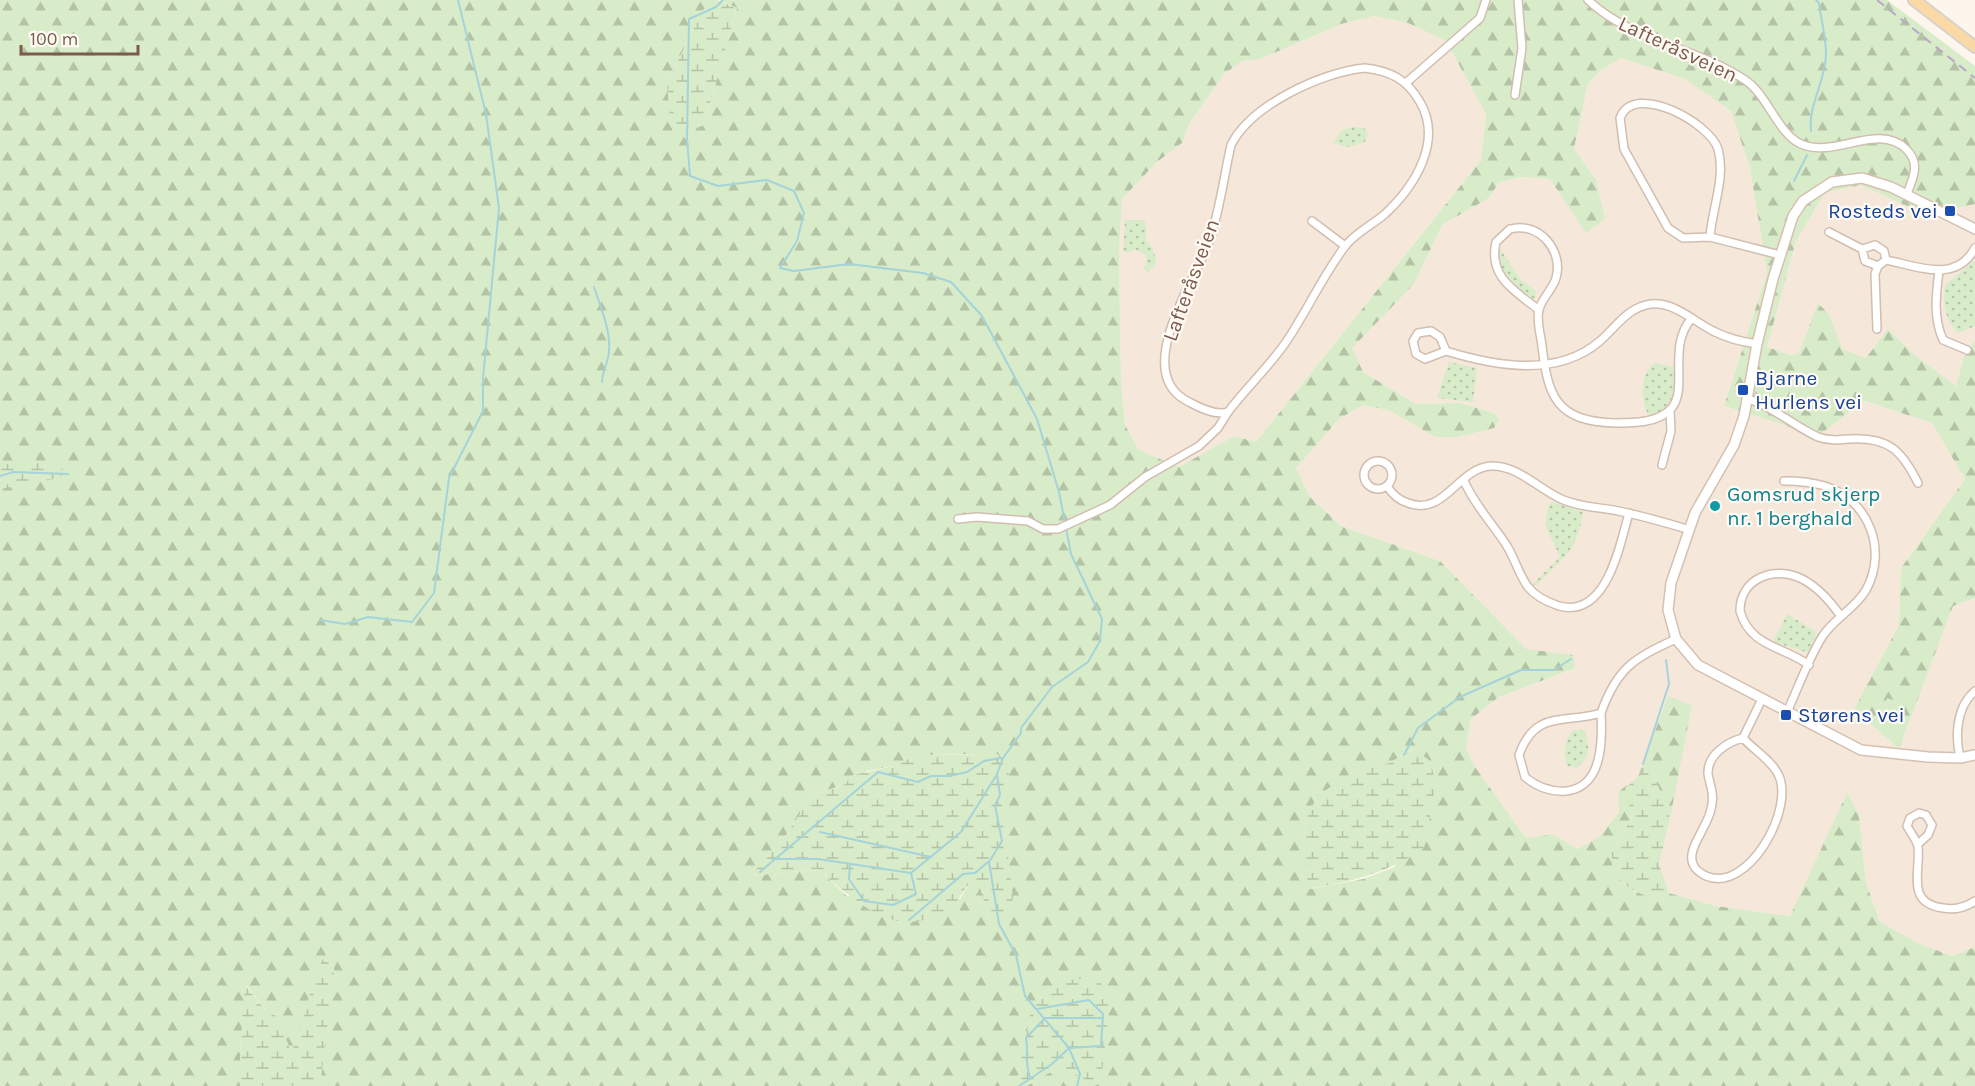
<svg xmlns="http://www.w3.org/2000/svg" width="1975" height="1086" font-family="Karla,sans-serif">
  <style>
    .residential { fill: #f5e8da }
    .green { fill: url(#green-dots) }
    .forest { fill: url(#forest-firs); fill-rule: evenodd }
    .wetland { fill: url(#wetland-marsh) }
    .pitch { fill: #d8ecc9 }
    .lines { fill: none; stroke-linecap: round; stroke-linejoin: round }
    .stream { stroke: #a5d3da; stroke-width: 2 }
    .street-casing { stroke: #d1beb0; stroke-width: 10 }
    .secondary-casing { stroke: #d6c0b0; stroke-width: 12 }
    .primary-casing { stroke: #dad1cd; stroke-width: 14 }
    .street { stroke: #fff; stroke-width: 7 }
    .secondary { stroke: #fff; stroke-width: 9 }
    .primary { stroke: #fbd9a5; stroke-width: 10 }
    .rail { stroke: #b9a8c9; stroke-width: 2; stroke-dasharray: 9 6; stroke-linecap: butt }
    .transit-dot { fill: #1a4fb4; stroke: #fffaf3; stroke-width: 2 }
    .culture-dot { fill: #0f9aa8; stroke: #fffaf3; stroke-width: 2 }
    .labels { text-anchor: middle; stroke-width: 4.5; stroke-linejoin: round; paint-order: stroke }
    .street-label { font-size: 21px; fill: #7a5c4d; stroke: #fffaf3 }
    .transit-label { font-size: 21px; fill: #164399; stroke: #fffaf3; text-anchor: start }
    .culture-label { font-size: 21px; fill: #0d838f; stroke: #fffaf3; text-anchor: start }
  </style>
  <defs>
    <pattern id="green-dots" width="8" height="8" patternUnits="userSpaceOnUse" patternTransform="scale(1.5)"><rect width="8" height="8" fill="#d8ecc9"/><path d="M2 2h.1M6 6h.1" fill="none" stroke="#b4c2a5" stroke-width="1.8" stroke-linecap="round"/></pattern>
    <pattern id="forest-firs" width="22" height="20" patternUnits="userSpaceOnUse" patternTransform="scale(1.5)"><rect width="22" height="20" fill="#d8ecc9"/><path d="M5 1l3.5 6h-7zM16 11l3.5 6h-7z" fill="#b4c2a5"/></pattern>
    <pattern id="wetland-marsh" width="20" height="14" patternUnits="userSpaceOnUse" patternTransform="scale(1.5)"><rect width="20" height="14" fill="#d8ecc9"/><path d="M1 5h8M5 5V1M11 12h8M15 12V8" fill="none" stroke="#b4c2a5"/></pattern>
  </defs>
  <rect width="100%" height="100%" fill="#fdf6ec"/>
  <g class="residential">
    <path d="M1375 16 1408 23 1446 41 1486 114 1481 160 1256 442 1234 436 1179 467 1139 450 1125 425 1121 381 1119 252 1122 199 1157 162 1182 143 1189 124 1224 74 1242 61 1260 59 1341 24Z"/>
    <path d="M1621 58 1685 79 1731 111 1750 168 1767 273 1724 406 1818 436 1863 401 1932 423 1965 479 1901 568 1899 625 1854 709 1899 749 1953 606 1975 598V947L1952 956 1920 944 1880 922 1866 883 1859 815 1815 866 1790 916 1716 906 1669 893 1659 864 1670 818 1668 697 1638 777 1618 792 1619 812 1600 836 1578 849 1552 834 1526 838 1475 767 1466 749 1471 719 1499 697 1575 668 1526 650 1440 561 1341 526 1310 497 1296 468 1340 418 1364 405 1391 411 1436 437H1459L1494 428 1500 422 1494 413 1460 403 1416 404 1363 372 1351 348 1414 284 1442 225 1489 198 1498 182 1521 177 1550 179 1562 194 1596 180 1574 148 1588 84 1601 70Z"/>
    <path d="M1860 185 1927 215 1975 204V341L1964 356 1956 386 1916 356 1888 329 1866 358 1841 349 1829 314 1819 303 1799 353 1791 355 1767 347 1796 241 1825 193Z"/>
  </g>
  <g class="green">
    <path d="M1352 127 1364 128 1368 133 1365 142 1349 147 1333 143 1341 131Z"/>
    <path d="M1125 220H1143L1146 223V240C1153 248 1155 253 1156 264L1147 273 1144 268 1147 262 1145 254 1135 249 1128 253 1123 251Z"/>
    <path d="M1500 249 1521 280 1536 291 1534 300C1515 296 1491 268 1500 249Z"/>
    <path d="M1975 260V326L1958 333C1944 317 1943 306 1945 285Z"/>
    <path d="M1449 362 1477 368 1473 402 1437 398Z"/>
    <path d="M1655 363 1674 367C1676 390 1674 408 1650 417 1640 404 1639 373 1655 363Z"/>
    <path d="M1553 502 1583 512C1577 553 1563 558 1535 586L1533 584 1560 557C1551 533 1540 530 1550 503Z"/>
    <path d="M1787 614 1815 631 1816 634 1810 650 1806 652 1776 643 1774 640Z"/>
    <path d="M1573 730H1585C1589 750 1592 753 1577 768L1567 766C1563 752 1564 742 1573 730Z"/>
  </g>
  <path class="forest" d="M0 0H717L703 10 667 83 704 125 737 8 719 0H1887L1975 66V204L1927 215 1860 185 1825 193 1796 241 1767 347 1791 355 1799 353 1818 303 1829 314 1842 349 1866 358 1888 329 1916 356 1956 386 1964 356 1975 341V598L1953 606 1899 749 1854 709 1899 625 1901 568 1965 479 1932 423 1864 401 1818 436 1724 406 1767 273 1750 168 1731 111 1685 79 1621 58 1601 70 1588 84 1574 148 1596 180 1605 219 1586 233 1550 179 1521 177 1499 182 1489 198 1442 225 1414 284 1352 348 1363 372 1416 404 1460 403 1494 413 1500 421 1494 428 1459 437H1435L1391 411 1364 405 1340 418 1296 468 1310 497 1341 526 1440 561 1526 649 1573 655 1575 668 1499 697 1471 719 1466 749 1475 767 1526 838 1552 834 1578 849 1600 836 1619 812 1618 792 1638 777 1668 696 1692 705 1670 818 1652 771 1626 788 1632 818 1612 851V871L1629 888 1659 902 1669 893 1716 906 1790 916 1847 793 1859 815 1866 883 1880 922 1920 944 1952 956 1975 947V1086H320L327 1012 301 1032 291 1053 267 1012 246 985 240 1051V1086H0ZM1375 16 1408 23 1446 41 1486 114 1481 160 1256 442 1234 436 1179 467 1139 450 1125 425 1121 381 1119 252 1122 199 1157 162 1182 143 1189 124 1224 74 1242 61 1260 59 1341 24ZM1414 749 1395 867 1363 879 1309 889 1304 824 1351 774 1389 763ZM978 754 1009 773 1002 805 1006 842 990 921 980 887 974 876 960 899 847 896 818 869 751 876 781 843 812 795 846 784 867 771 893 766 917 755Z"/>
  <g class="wetland">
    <path d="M717 0 737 8 704 125 686 133 670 120 667 83 703 10Z"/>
    <path d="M54 460 64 466 59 478 0 489V464L27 465Z"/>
    <path d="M1415 749 1430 761 1436 784 1424 848C1382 875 1357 880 1308 889L1304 824 1317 796 1351 773 1389 763Z"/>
    <path d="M998 754 1009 774 1002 805 1013 898 1006 918 990 921 980 887 974 877 948 913C935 916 918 923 906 922 873 920 841 889 818 869L750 876 781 843 812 795 846 784 850 776 893 766 917 755Z"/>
    <path d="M1643 764 1652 770 1670 818 1659 864 1669 893 1659 902 1629 888 1612 871V851L1632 818 1625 788 1640 777Z"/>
    <path d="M330 949 335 962 320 1086H240V1051L245 985 267 1012 278 1017 291 1052C307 1022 309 974 330 949Z"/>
    <path d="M1099 976 1109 1009 1101 1082 1095 1086C1085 1079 1067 1067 1055 1071 1036 1077 1040 1086 1016 1086L1031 1010 1055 982Z"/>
  </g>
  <path class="pitch" d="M1887 698 1904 703 1896 735 1879 731Z"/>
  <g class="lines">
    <g class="stream">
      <path d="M723 0 716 7 689 19 687 139 690 176 718 186 767 180 794 191 804 213 797 241 780 268 794 271 849 264 923 273 951 282 982 316 1037 419 1059 492 1065 523"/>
      <path d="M1811 131C1808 104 1826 81 1826 54 1826 37 1821 19 1819 3L1816 0"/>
      <path d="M1794 181 1807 155"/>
      <path d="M594 287C600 306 611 330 609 351 609 361 602 371 602 382"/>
      <path d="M0 476 13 472 68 474"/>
      <path d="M1066 528 1071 554 1102 619 1100 641 1088 662 1052 687 1021 728V733L1003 758 997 774 1000 795 995 805 1002 841 989 862 999 924 1016 955 1025 996 1069 1048 1080 1074 1077 1086"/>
      <path d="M320 620 345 624 368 617 412 622 434 593 449 478 483 411V378L499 208 486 114 458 0"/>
      <path d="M1404 755 1418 728 1460 697 1521 670H1554L1571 659"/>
      <path d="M1643 764 1669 684 1666 660"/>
      <path d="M820 832 931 857"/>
      <path d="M772 859H818L911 873"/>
      <path d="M850 865 849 879 864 901 893 905 916 894 911 873 961 832 996 776"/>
      <path d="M760 872 878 772 918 782 931 776H950L967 772 984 761 1001 758"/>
      <path d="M909 920 963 874 975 873 988 862"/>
      <path d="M1030 1077C1024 1061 1029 1054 1026 1038L1045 1018H1103"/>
      <path d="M1019 1086 1052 1064 1069 1048 1101 1046 1103 1014 1089 1000 1037 1009"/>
    </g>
    <g class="street-casing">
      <g id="street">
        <path d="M1588 0C1631 41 1696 47 1745 80 1767 94 1778 134 1801 144 1834 159 1878 122 1906 149 1921 163 1913 178 1907 194"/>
        <path d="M1365 68C1390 71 1407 79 1420 102 1443 141 1415 186 1385 214 1372 225 1357 232 1346 245 1323 275 1307 311 1286 342 1269 367 1246 388 1228 412 1216 416 1200 408 1189 402 1129 373 1197 279 1210 239 1220 209 1224 176 1231 145 1251 105 1322 72 1365 68Z"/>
        <path d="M1407 82 1480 18 1486 0"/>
        <path d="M1515 95 1522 48 1518 0"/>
        <path d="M1312 221 1345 246"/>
        <path d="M1829 232 1862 249"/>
        <path d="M1710 237 1683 238 1668 228 1624 149 1620 118C1634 81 1710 123 1718 149 1726 178 1712 208 1710 237L1780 255"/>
        <path d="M1875 245 1884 251 1886 260 1878 266 1865 261 1862 249Z"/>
        <path d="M1886 260C1917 266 1956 284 1975 248"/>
        <path d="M1939 271C1936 295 1933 317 1943 340L1967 350"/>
        <path d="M1539 310C1515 291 1488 277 1496 242L1510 229C1538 221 1564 250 1556 278 1553 289 1541 299 1539 310 1536 320 1541 336 1542 346 1548 398 1557 421 1615 423 1633 423 1658 423 1671 409 1689 388 1667 348 1691 319"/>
        <path d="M1877 329 1875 274 1878 266"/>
        <path d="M1431 331 1440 337 1446 351 1425 359 1416 354 1413 341 1418 333Z"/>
        <path d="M1446 351C1495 366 1557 378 1600 341 1616 327 1628 307 1651 304 1675 302 1693 321 1713 331 1727 338 1742 342 1757 344"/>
        <path d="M1749 399C1775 408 1794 426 1818 437 1829 441 1839 440 1850 439 1889 437 1902 451 1918 483"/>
        <circle cx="1378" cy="475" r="14"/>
        <path d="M1662 465 1671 431 1670 410"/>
        <path d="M1464 481C1475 506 1493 524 1507 546 1515 559 1519 575 1528 587 1536 597 1547 602 1559 606 1607 619 1620 544 1629 513"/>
        <path d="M1784 481C1798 481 1811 482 1825 486 1869 500 1888 550 1866 590 1855 609 1834 618 1822 637 1808 660 1798 688 1787 712"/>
        <path d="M1387 486C1392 494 1398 500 1408 503 1444 517 1458 468 1491 466 1517 465 1539 489 1561 499 1581 508 1602 507 1623 512 1646 517 1667 523 1690 530"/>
        <path d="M958 519 977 517 1028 521 1043 529H1058L1110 505 1145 477 1199 446 1218 428 1228 412"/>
        <path d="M1809 665C1783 646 1750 647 1740 611 1740 578 1775 565 1802 579 1818 587 1830 601 1840 615"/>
        <path d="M1601 713C1602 729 1602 748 1597 764 1586 799 1549 797 1525 777L1519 755C1535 709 1566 724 1601 713 1617 668 1634 658 1676 639"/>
        <path d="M1743 738C1754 750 1771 760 1778 774 1796 808 1748 894 1706 876 1700 873 1695 870 1693 864 1685 845 1717 821 1712 792 1711 786 1709 780 1708 774 1707 755 1727 742 1743 738Z"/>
        <path d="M1743 738 1762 699"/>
        <path d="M1960 758C1955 736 1956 707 1975 691"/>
        <path d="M1918 844 1928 835 1932 825 1926 815 1919 813 1910 818 1907 826C1910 832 1917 840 1918 847 1921 871 1905 903 1943 908 1954 910 1966 907 1975 901"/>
      </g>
    </g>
    <g class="secondary-casing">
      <path id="secondary" d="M1975 229 1891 187 1862 178 1832 182 1803 201 1793 216 1773 279 1757 344 1744 416 1734 445 1695 513 1671 583 1668 610 1676 639 1698 665 1861 750 1928 757 1960 758 1975 755"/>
    </g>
    <g class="primary-casing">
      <path id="primary" d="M1914 0 1975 47"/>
    </g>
    <use href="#street" class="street"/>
    <use href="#secondary" class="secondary"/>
    <use href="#primary" class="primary"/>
    <path class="rail" d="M1877 0 1975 78"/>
  </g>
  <g class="transit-dot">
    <rect x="1944" y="205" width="12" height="12" rx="3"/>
    <rect x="1737" y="384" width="12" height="12" rx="3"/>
    <rect x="1780" y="709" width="12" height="12" rx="3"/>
  </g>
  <circle class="culture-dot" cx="1715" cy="506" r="6"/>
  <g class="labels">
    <g class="street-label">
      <text transform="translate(1678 49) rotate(25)" y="7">Lafteråsveien</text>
      <text transform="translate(1191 280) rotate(-70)" y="7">Lafteråsveien</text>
    </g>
    <g class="transit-label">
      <text x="1938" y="218" text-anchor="end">Rosteds vei</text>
      <text x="1755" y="385">Bjarne<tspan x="1755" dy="24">Hurlens vei</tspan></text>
      <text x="1798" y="722">Størens vei</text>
    </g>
    <g class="culture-label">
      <text x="1727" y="501">Gomsrud skjerp<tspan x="1727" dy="24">nr. 1 berghald</tspan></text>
    </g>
  </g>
  <path d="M21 45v9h117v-9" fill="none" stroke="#7a5c4d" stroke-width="3"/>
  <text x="30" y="45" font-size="18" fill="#7a5c4d" stroke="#fffaf3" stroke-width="4.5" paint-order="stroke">100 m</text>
</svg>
